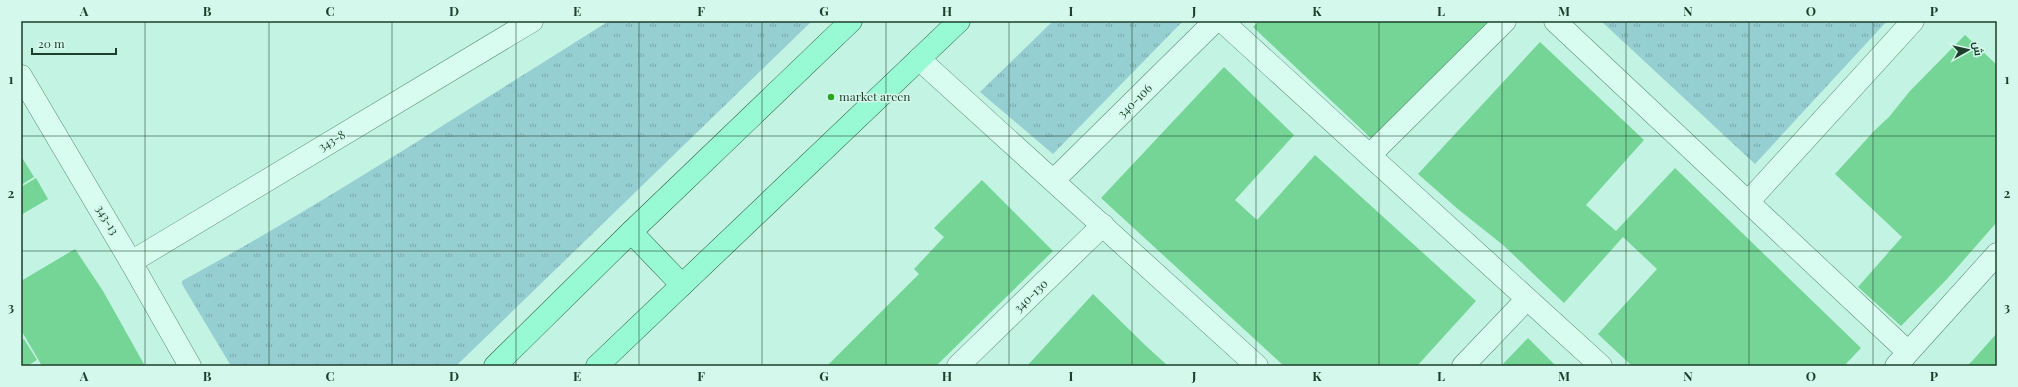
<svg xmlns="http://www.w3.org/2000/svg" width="2018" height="387" font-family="'Playfair Display',Cairo,serif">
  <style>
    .park { fill: url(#park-tufts) }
    .building { fill: #75d597 }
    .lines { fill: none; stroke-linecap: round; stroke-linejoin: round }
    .minor-casing { stroke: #588f72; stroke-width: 23 }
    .major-casing { stroke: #2c5d40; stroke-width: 23 }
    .minor { stroke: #d8fcef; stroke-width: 22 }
    .major { stroke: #98f9d5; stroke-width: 22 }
    .grid { fill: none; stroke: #1d3e2b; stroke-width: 1; stroke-opacity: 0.55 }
    .poi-dot { fill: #2aa521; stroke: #d4f9ec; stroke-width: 1.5 }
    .labels { text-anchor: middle; stroke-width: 3; stroke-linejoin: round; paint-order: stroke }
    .poi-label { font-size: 12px; fill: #1d3e2b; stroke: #d4f9ec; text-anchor: start }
    .street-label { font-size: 12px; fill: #1d3e2b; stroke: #d4f9ec }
    .neatline { fill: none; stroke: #1d3e2b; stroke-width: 1.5 }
    .grid-label { font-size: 13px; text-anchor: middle; font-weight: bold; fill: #1d3e2b }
  </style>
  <defs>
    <pattern id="park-tufts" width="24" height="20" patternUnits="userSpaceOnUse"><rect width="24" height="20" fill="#96cfd2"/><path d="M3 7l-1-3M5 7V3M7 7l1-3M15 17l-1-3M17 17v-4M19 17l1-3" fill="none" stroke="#7aa9ab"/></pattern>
  </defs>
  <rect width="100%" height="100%" fill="#c3f3e2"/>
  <g class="park">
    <path d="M609 21H812L456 366H231L182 284V281C328 201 468 109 609 21Z"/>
    <path d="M1053 21H1183L1053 154 980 92Z"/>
    <path d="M1601 21H1887L1755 164Z"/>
  </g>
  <g class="building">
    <path d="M1259 21H1491L1476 34 1374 141 1253 27Z"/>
    <path d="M1965 35 1997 65V222L1947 279 1901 326 1858 287 1902 237 1835 174 1875 130 1889 117 1910 91Z"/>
    <path d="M1540 42 1644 140 1586 205 1616 231 1675 168 1861 348 1844 366H1632L1598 334 1657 269 1623 237 1564 303 1503 245 1459 210 1418 174Z"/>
    <path d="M1224 67 1294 135 1235 200 1257 220 1315 155 1476 301 1417 366H1284L1101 198Z"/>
    <path d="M21 156 34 177 21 185Z"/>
    <path d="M36 178 48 199 21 215V187Z"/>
    <path d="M982 180 1053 251 936 366H827L919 274 914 269 944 237 934 228Z"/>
    <path d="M75 249 103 291 145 366H42L21 330V281Z"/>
    <path d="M1093 294 1145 345 1168 366H1027Z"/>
    <path d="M1997 333V366H1967L1974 359Z"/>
    <path d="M1528 338 1556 366H1501Z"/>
    <path d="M24 339 37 360 27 366H21V341Z"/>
  </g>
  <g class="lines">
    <g class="minor-casing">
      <g id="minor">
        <path d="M1222 21 1601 366"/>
        <path d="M1555 21 1908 352"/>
        <path d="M919 59 1257 366"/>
        <path d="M21 76 131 262 190 366"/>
        <path d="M1370 155 1505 21"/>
        <path d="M1054 180 1215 21"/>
        <path d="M1748 202 1913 21"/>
        <path d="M131 262 532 21"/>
        <path d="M958 366 1103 225"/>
        <path d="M1463 366 1526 300"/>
        <path d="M1896 366 1997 254"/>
      </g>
    </g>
    <g class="major-casing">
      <g id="major">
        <path d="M631 232 682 285"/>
        <path d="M495 366 631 232 851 21"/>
        <path d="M597 366 959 21"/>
      </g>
    </g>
    <use href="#minor" class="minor"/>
    <use href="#major" class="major"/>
  </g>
  <path class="grid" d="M145 21V366M269 21V366M392 21V366M516 21V366M639 21V366M762 21V366M886 21V366M1009 21V366M1132 21V366M1256 21V366M1379 21V366M1502 21V366M1626 21V366M1749 21V366M1873 21V366M21 136H1997M21 251H1997"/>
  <circle class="poi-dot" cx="831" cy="97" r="4"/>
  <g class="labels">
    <g class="poi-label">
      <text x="839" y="101">market areen</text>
    </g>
    <g class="street-label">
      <text transform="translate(1135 101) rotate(-45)" y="4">340-106</text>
      <text transform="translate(332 141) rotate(-31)" y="4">343-8</text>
      <text transform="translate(107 220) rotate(59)" y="4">343-13</text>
      <text transform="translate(1031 296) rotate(-44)" y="4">340-130</text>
    </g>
  </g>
  <rect width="2018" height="387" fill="none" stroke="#d4f9ec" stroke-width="44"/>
  <g transform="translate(1968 50) rotate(82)" stroke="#d4f9ec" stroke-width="3" paint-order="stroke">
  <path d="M0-3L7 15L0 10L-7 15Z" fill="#1d3e2b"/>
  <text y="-6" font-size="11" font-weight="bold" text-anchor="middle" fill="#1d3e2b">ش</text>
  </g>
  <path d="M32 48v6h84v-6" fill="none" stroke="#1d3e2b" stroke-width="2"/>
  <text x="38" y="48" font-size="12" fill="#1d3e2b" stroke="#d4f9ec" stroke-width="3" paint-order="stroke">20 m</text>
  <rect x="22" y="22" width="1974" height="343" class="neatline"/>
  <g class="grid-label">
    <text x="84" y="16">A</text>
    <text x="207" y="16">B</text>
    <text x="330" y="16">C</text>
    <text x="454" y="16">D</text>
    <text x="577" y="16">E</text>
    <text x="701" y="16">F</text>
    <text x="824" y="16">G</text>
    <text x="947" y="16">H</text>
    <text x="1071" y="16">I</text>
    <text x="1194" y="16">J</text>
    <text x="1317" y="16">K</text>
    <text x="1441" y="16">L</text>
    <text x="1564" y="16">M</text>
    <text x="1688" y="16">N</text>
    <text x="1811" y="16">O</text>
    <text x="1934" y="16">P</text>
    <text x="11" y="84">1</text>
    <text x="2007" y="84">1</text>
    <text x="11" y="198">2</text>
    <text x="2007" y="198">2</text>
    <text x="11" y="312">3</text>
    <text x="2007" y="312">3</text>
    <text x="84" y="381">A</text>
    <text x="207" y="381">B</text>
    <text x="330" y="381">C</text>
    <text x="454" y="381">D</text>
    <text x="577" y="381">E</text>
    <text x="701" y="381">F</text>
    <text x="824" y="381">G</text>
    <text x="947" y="381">H</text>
    <text x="1071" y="381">I</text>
    <text x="1194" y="381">J</text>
    <text x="1317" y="381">K</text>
    <text x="1441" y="381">L</text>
    <text x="1564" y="381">M</text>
    <text x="1688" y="381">N</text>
    <text x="1811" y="381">O</text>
    <text x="1934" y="381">P</text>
  </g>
</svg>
